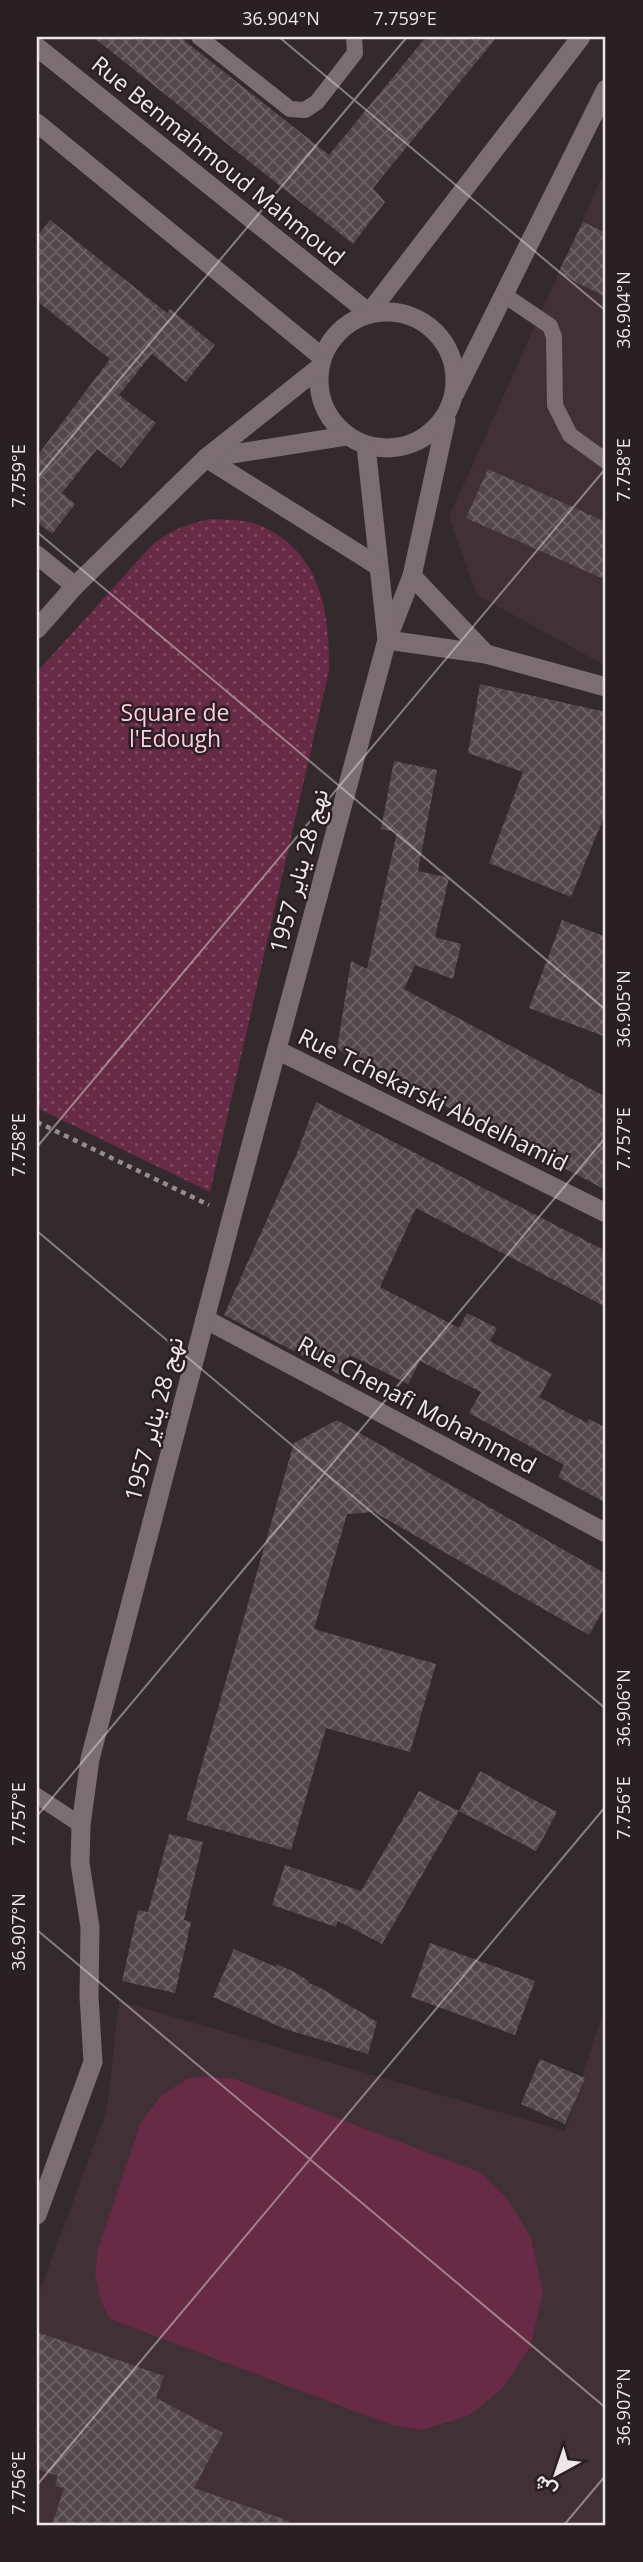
<svg xmlns="http://www.w3.org/2000/svg" width="643" height="2562" font-family="'Open Sans',Vazirmatn,sans-serif">
  <style>
    .built { fill: #423037 }
    .green { fill: url(#green-dots) }
    .pitch { fill: #672b46 }
    .building { fill: url(#building-cross-hatch) }
    .lines { fill: none; stroke-linecap: round; stroke-linejoin: round }
    .path { stroke: #978d91; stroke-width: 4.5; stroke-dasharray: 5 5; stroke-linecap: butt }
    .service { stroke: #7b6d72; stroke-width: 16 }
    .minor { stroke: #7b6d72; stroke-width: 19 }
    .tertiary { stroke: #7b6d72; stroke-width: 19 }
    .secondary { stroke: #7b6d72; stroke-width: 19 }
    .ticks { fill: none; stroke: #eee6e9; stroke-width: 2; stroke-opacity: 0.45 }
    .labels { text-anchor: middle; stroke-width: 5; stroke-linejoin: round; paint-order: stroke }
    .street-label { font-size: 23px; fill: #eee6e9; stroke: #2a1f23 }
    .park-label { font-size: 23px; fill: #feccdf; stroke: #2a1f23 }
    .neatline { fill: none; stroke: #eee6e9; stroke-width: 2.5 }
    .ticks-label { font-size: 18px; text-anchor: middle; fill: #eee6e9 }
  </style>
  <defs>
    <pattern id="green-dots" width="8" height="8" patternUnits="userSpaceOnUse" patternTransform="scale(1.75)"><rect width="8" height="8" fill="#672b46"/><path d="M2 2h.1M6 6h.1" fill="none" stroke="#7d4a61" stroke-width="1.8" stroke-linecap="round"/></pattern>
    <pattern id="building-cross-hatch" width="8" height="8" patternUnits="userSpaceOnUse" patternTransform="scale(1.75)"><rect width="8" height="8" fill="#53474c"/><path d="M0 0l8 8M0 8l8-8" fill="none" stroke="#6c6266"/></pattern>
  </defs>
  <rect width="100%" height="100%" fill="#34292d"/>
  <g class="built">
    <path d="M606 168V666L477 595 449 517Z"/>
    <path d="M119 2001 565 2131 606 2002V2525H37V2298L107 2110Z"/>
  </g>
  <path class="green" d="M211 519C226 520 244 519 259 525 321 551 330 612 329 671L210 1192 37 1108V672L151 546C170 530 187 524 211 519Z"/>
  <path class="pitch" d="M205 2076 234 2079 479 2172 508 2199 531 2238 543 2293 530 2347 503 2388 468 2416 421 2430 392 2425 110 2319 101 2301 95 2275 98 2249 141 2122 162 2095 187 2079Z"/>
  <g class="building">
    <path d="M93 37H180L329 155 426 37H497L373 188 385 202 353 244Z"/>
    <path d="M50 220 167 313 170 309 215 345 186 382 152 354 119 395 156 423 121 468 97 449 62 493 75 504 52 534 38 523 37 525V456L110 359 37 301V236Z"/>
    <path d="M583 222 606 233V297L558 273Z"/>
    <path d="M488 469 606 522V580L466 518Z"/>
    <path d="M480 684 606 712V812L571 897 489 863 523 772 468 753Z"/>
    <path d="M394 761 437 770 418 871 449 878 435 937 461 944 453 979 415 965 404 989 606 1097V1190L337 1049 351 961 367 969 397 832 381 829Z"/>
    <path d="M562 920 606 937V1037L529 1008Z"/>
    <path d="M316 1102 606 1251V1307L416 1208 380 1287 459 1328 467 1313 497 1328 490 1341 552 1374 539 1397 587 1423 589 1419 606 1428V1503L558 1477 564 1465 469 1413 481 1392 420 1361 408 1384 350 1355 340 1375 224 1315 297 1153Z"/>
    <path d="M337 1420 606 1574V1605L589 1635 374 1512 347 1514 314 1629 436 1664 410 1752 326 1728 291 1850 186 1820 294 1443Z"/>
    <path d="M480 1771 557 1812 536 1851 459 1811Z"/>
    <path d="M419 1791 459 1811 382 1944 338 1921 336 1927 272 1905 285 1865 361 1891Z"/>
    <path d="M169 1834 203 1842 184 1920 191 1922 175 1993 122 1981 138 1910 148 1912Z"/>
    <path d="M430 1943 535 1981 515 2035 411 1997Z"/>
    <path d="M234 1949 276 1967 277 1964 294 1972 309 1981 308 1983 317 1986 377 2022 368 2054 285 2029 213 1997Z"/>
    <path d="M540 2059 585 2078 565 2124 521 2104Z"/>
    <path d="M37 2332 164 2376 156 2398 223 2433 194 2488 289 2521V2525H52L64 2488 55 2486 58 2476 37 2469Z"/>
  </g>
  <g class="lines">
    <path class="path" d="M37 1122 209 1205"/>
    <g class="service">
      <path d="M199 37 290 109 305 110 317 102 355 53 354 37"/>
      <path d="M504 295 550 326 554 337 555 405 570 435 606 461"/>
      <path d="M37 1796 81 1825"/>
    </g>
    <g class="minor">
      <path d="M369 313 581 37"/>
      <path d="M455 393 606 89"/>
      <path d="M37 555 75 586"/>
      <path d="M277 1050 606 1213"/>
      <path d="M205 1319 606 1533"/>
    </g>
    <path class="tertiary" d="M37 2215 93 2062 89 1996 90 1927 80 1863 81 1825 90 1759 232 1216 387 640 412 576"/>
    <g class="secondary">
      <path d="M37 47 369 313"/>
      <path d="M37 123 322 357"/>
      <circle cx="387" cy="380" r="68"/>
      <path d="M446 420 412 576 486 654"/>
      <path d="M366 446 387 640 486 654 606 687"/>
      <path d="M206 458 378 566"/>
      <path d="M207 458 346 436"/>
      <path d="M37 629 75 586 206 458 320 367"/>
    </g>
  </g>
  <path class="ticks" d="M279 37 606 311M37 478 407 37M37 532 606 1010M37 1147 606 468M37 1231 606 1709M37 1816 606 1137M37 1930 606 2408M37 2485 606 1806M564 2525 606 2475"/>
  <g class="labels">
    <g class="street-label">
      <text transform="translate(218 161) rotate(39)" y="8">Rue Benmahmoud Mahmoud</text>
      <text transform="translate(299 871) rotate(-75)" y="8">نهج 28 يناير 1957</text>
      <text transform="translate(433 1100) rotate(26)" y="8">Rue Tchekarski Abdelhamid</text>
      <text transform="translate(417 1405) rotate(28)" y="8">Rue Chenafi Mohammed</text>
      <text transform="translate(154 1419) rotate(-75)" y="8">نهج 28 يناير 1957</text>
    </g>
    <g class="park-label">
      <text x="175" y="721">Square de<tspan x="175" dy="26">l'Edough</tspan></text>
    </g>
  </g>
  <rect width="643" height="2562" fill="none" stroke="#2a1f23" stroke-width="77"/>
  <g transform="translate(556 2474) rotate(220)" stroke="#2a1f23" stroke-width="5" paint-order="stroke">
  <path d="M0-5L12 26L0 18L-12 26Z" fill="#eee6e9"/>
  <text y="-10" font-size="19" font-weight="bold" text-anchor="middle" fill="#eee6e9">ش</text>
  </g>
  <rect x="38" y="38" width="566" height="2486" class="neatline"/>
  <g class="ticks-label">
    <text x="281" y="25">36.904°N</text>
    <text x="405" y="25">7.759°E</text>
    <text transform="translate(624 310) rotate(-90)" y="6">36.904°N</text>
    <text transform="translate(624 470) rotate(-90)" y="6">7.758°E</text>
    <text transform="translate(19 476) rotate(-90)" y="6">7.759°E</text>
    <text transform="translate(624 1009) rotate(-90)" y="6">36.905°N</text>
    <text transform="translate(624 1139) rotate(-90)" y="6">7.757°E</text>
    <text transform="translate(19 1145) rotate(-90)" y="6">7.758°E</text>
    <text transform="translate(624 1708) rotate(-90)" y="6">36.906°N</text>
    <text transform="translate(624 1808) rotate(-90)" y="6">7.756°E</text>
    <text transform="translate(19 1814) rotate(-90)" y="6">7.757°E</text>
    <text transform="translate(19 1932) rotate(-90)" y="6">36.907°N</text>
    <text transform="translate(624 2407) rotate(-90)" y="6">36.907°N</text>
    <text transform="translate(19 2483) rotate(-90)" y="6">7.756°E</text>
  </g>
</svg>
